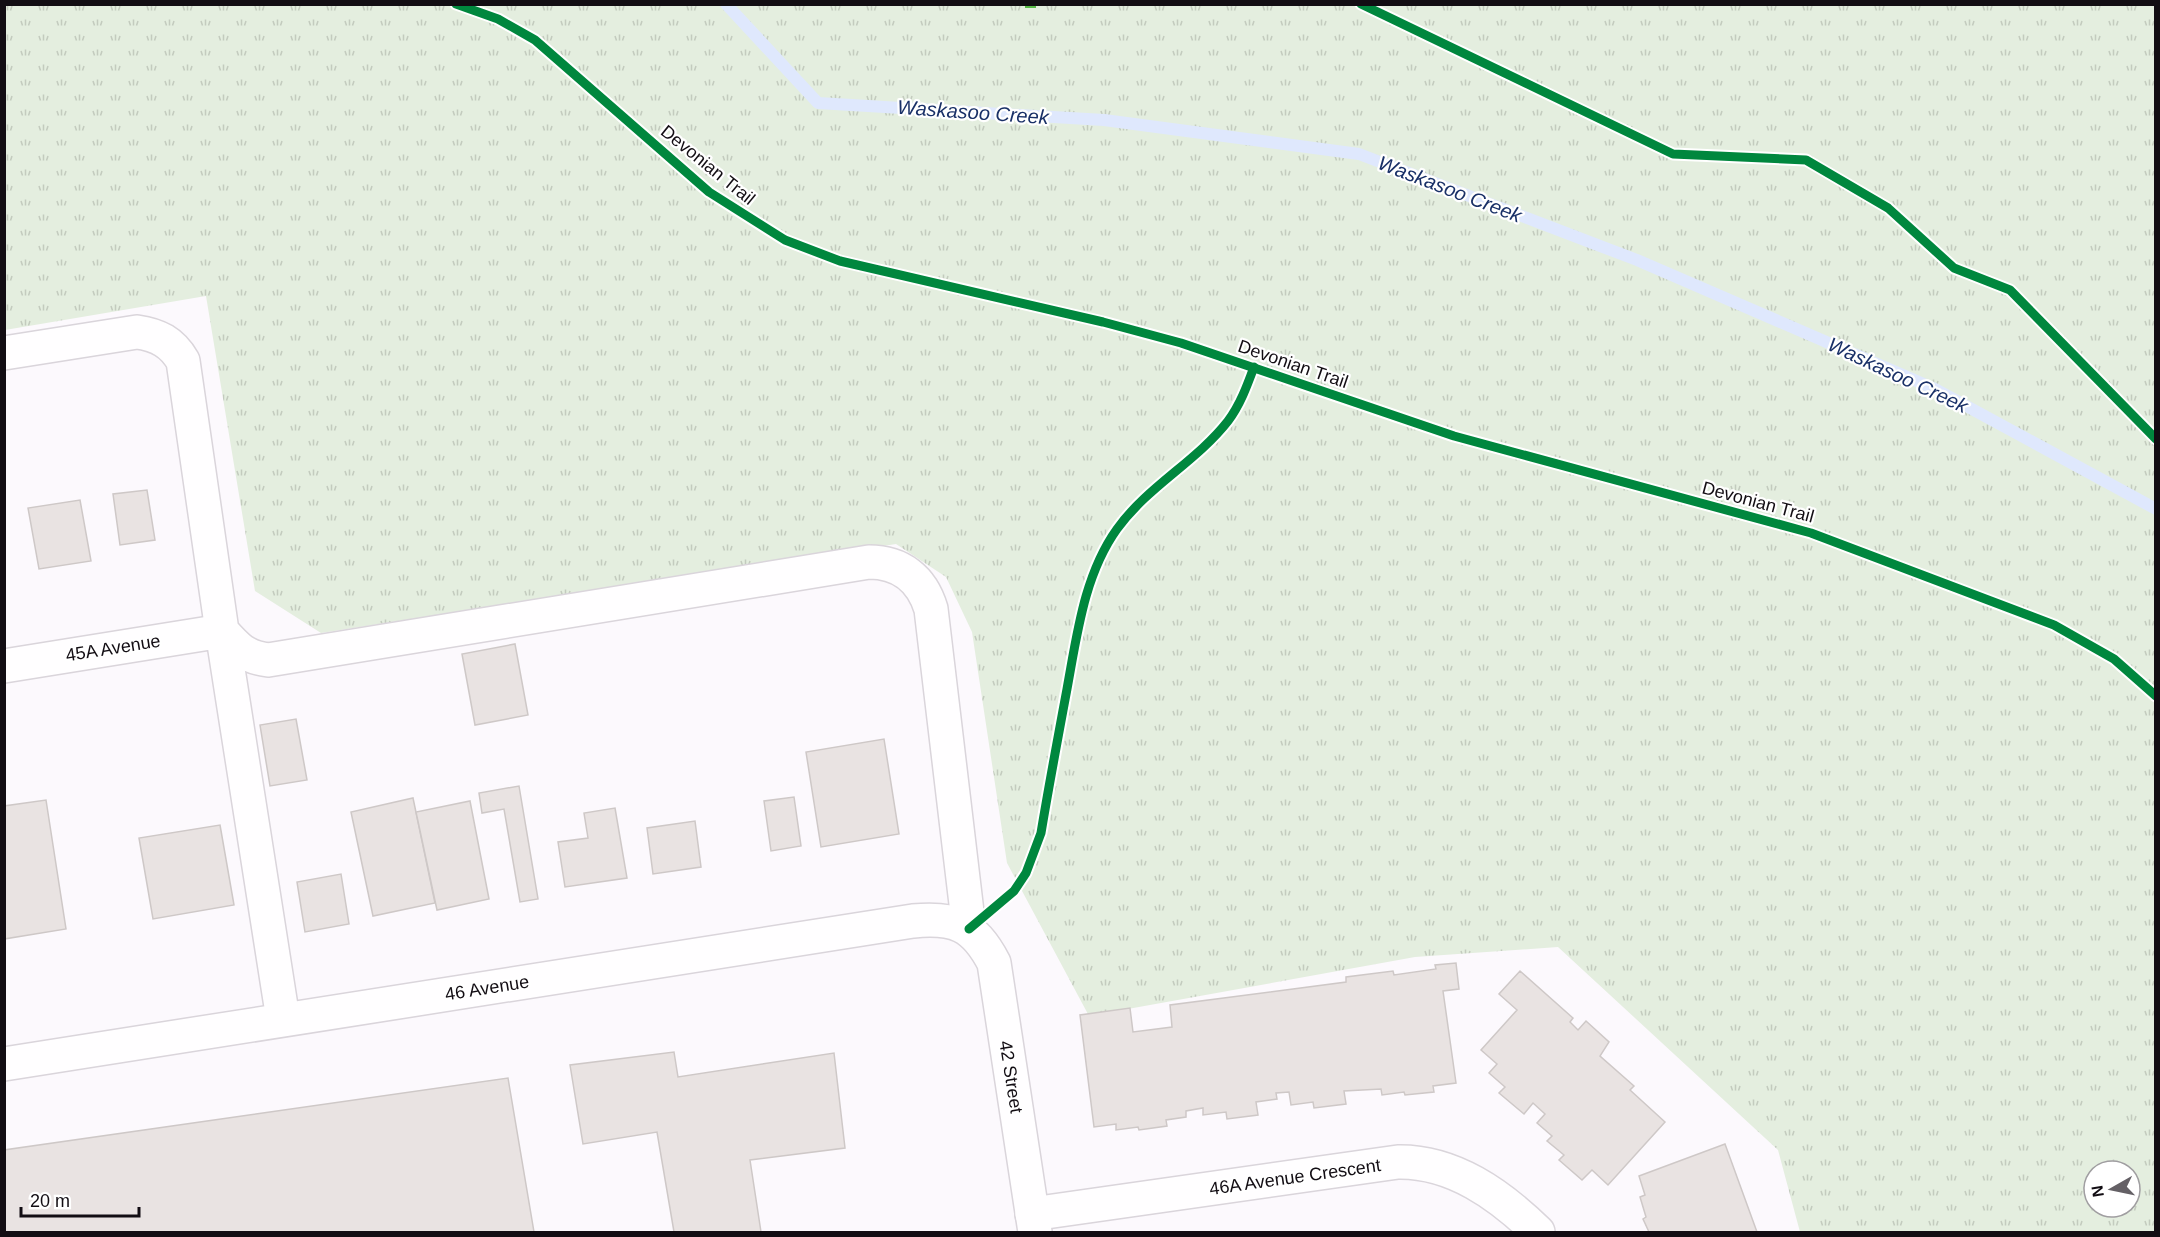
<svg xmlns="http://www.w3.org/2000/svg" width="2160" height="1237" font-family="Arial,sans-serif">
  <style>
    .park { fill: url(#park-tufts); fill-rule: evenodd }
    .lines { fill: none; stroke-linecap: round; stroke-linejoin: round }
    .stream { stroke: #dfe8fd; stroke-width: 12 }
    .building { fill: #e9e3e2; stroke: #cec8c7; stroke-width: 1.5 }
    .minor-casing { stroke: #dad5db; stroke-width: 36 }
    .minor { stroke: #fffeff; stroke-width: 33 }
    .quiet { stroke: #58b947; stroke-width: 8; stroke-dasharray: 15 8; stroke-linecap: butt }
    .cycleway-casing { stroke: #fff; stroke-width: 13 }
    .cycleway { stroke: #00873e; stroke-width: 9 }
    .labels { text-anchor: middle; stroke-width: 4.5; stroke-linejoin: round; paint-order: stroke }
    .street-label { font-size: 18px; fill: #120d13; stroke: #fff }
    .water-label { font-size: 20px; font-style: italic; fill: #193067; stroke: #fff }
  </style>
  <defs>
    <pattern id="park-tufts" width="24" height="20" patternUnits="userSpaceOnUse" patternTransform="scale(1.5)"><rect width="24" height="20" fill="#e4eedf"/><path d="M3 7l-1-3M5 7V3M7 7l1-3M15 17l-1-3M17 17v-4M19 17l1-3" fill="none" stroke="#c3cbbe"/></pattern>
  </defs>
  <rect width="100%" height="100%" fill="#fcf9fd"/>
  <path class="park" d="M5 5H2155V1232H1800L1778 1150 1558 947 1415 957 1089 1016 1007 863 972 632 946 577 896 544 321 633 255 591 206 296 5 330ZM2094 1171H2130V1207H2094Z"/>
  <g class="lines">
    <path class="stream" d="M726 4 818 103 1104 120 1359 154 1637 260 1935 389 2156 509"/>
  </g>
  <g class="building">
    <path d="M147 490 155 540 120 545 113 494Z"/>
    <path d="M80 500 91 561 39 569 28 508Z"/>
    <path d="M515 644 528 715 475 725 462 654Z"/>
    <path d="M296 719 307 780 270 786 260 725Z"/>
    <path d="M884 739 899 834 821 847 806 752Z"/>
    <path d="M519 786 538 899 520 902 504 809 482 813 479 793Z"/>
    <path d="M794 797 801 846 771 851 764 801Z"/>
    <path d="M413 798 435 903 373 916 351 812Z"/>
    <path d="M46 800 66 929 4 939V806Z"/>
    <path d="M470 801 489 899 437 910 416 812Z"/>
    <path d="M615 808 627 878 565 887 558 842 588 838 584 813Z"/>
    <path d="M695 821 701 867 653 874 647 828Z"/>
    <path d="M220 825 234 905 153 919 139 838Z"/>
    <path d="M341 874 349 924 305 932 297 882Z"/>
    <path d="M1456 963 1459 989 1443 991 1456 1083 1433 1086 1434 1092 1405 1095 1404 1092 1382 1095 1381 1089 1344 1091 1346 1104 1314 1108 1313 1102 1291 1105 1289 1092 1276 1093 1277 1099 1256 1102 1258 1115 1227 1119 1226 1112 1203 1115V1108L1186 1111V1117L1166 1120 1167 1126 1139 1130 1138 1127 1116 1130V1124L1094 1127 1080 1015 1130 1008 1133 1032 1172 1027 1170 1005 1346 982V977L1393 971 1394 975 1436 969 1435 965Z"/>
    <path d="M1520 971 1573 1018 1570 1022 1578 1030 1586 1021 1609 1042 1600 1056 1634 1086 1630 1090 1665 1122 1608 1185 1592 1170 1582 1180 1559 1160 1564 1155 1547 1141 1552 1136 1537 1123 1545 1114 1533 1103 1524 1114 1499 1093 1505 1087 1489 1073 1497 1064 1481 1050 1517 1010 1499 994Z"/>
    <path d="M674 1052 678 1077 834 1053 845 1148 750 1160 761 1232H674L657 1132 583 1144 570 1065Z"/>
    <path d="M508 1078 534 1232H4V1150Z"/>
    <path d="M1725 1144 1757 1232H1649L1643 1219 1646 1217 1640 1197 1645 1195 1639 1176Z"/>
  </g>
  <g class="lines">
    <g class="minor-casing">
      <g id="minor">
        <path d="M4 353 137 332C158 335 172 342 183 361L222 631C237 648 245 657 268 660L869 562C901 562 922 579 931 609L969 929"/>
        <path d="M4 666 222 631 283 1019"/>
        <path d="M4 1064 913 921C954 917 974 924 994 963L1035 1232"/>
        <path d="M1032 1214 1398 1162C1453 1161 1500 1195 1538 1232"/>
      </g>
    </g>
    <use href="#minor" class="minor"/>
    <path class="quiet" d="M1025 4H1036"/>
    <g class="cycleway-casing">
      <g id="cycleway">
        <path d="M456 4 498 19 535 40 709 192 785 240 840 261 1103 322 1181 343 1454 436 1811 533 2054 625 2114 659 2156 696"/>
        <path d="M1361 4 1673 154 1806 160 1888 208 1954 268 2010 290 2156 439"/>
        <path d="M969 929 1014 891 1026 873 1041 833C1049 785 1058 737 1067 689 1077 635 1084 575 1117 529 1148 486 1196 462 1228 421 1240 405 1247 386 1254 367"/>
      </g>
    </g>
    <use href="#cycleway" class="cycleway"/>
  </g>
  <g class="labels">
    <g class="street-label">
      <text transform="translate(708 165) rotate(39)" y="6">Devonian Trail</text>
      <text transform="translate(1293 364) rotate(19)" y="6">Devonian Trail</text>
      <text transform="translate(1758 502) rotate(15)" y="6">Devonian Trail</text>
      <text transform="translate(113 648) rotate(-9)" y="6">45A Avenue</text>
      <text transform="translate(487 988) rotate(-9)" y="6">46 Avenue</text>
      <text transform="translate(1011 1077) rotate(81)" y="6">42 Street</text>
      <text transform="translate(1295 1177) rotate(-8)" y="6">46A Avenue Crescent</text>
    </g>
    <g class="water-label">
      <text transform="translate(973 112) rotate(4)" y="7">Waskasoo Creek</text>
      <text transform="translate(1450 189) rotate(21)" y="7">Waskasoo Creek</text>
      <text transform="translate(1898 375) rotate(25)" y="7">Waskasoo Creek</text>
    </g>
  </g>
  <rect width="2160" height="1237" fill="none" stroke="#120d13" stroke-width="12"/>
  <g transform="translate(2112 1189) rotate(261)"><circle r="28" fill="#ffffff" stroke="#a09ea1" stroke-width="1.5"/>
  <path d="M0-4.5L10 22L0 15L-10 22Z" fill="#646065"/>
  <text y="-9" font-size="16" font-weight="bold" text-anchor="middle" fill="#120d13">N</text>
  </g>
  <path d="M21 1207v9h118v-9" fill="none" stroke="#120d13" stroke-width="3"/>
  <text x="30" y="1207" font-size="18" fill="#120d13" stroke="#ffffff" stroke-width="4.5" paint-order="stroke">20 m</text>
</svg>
